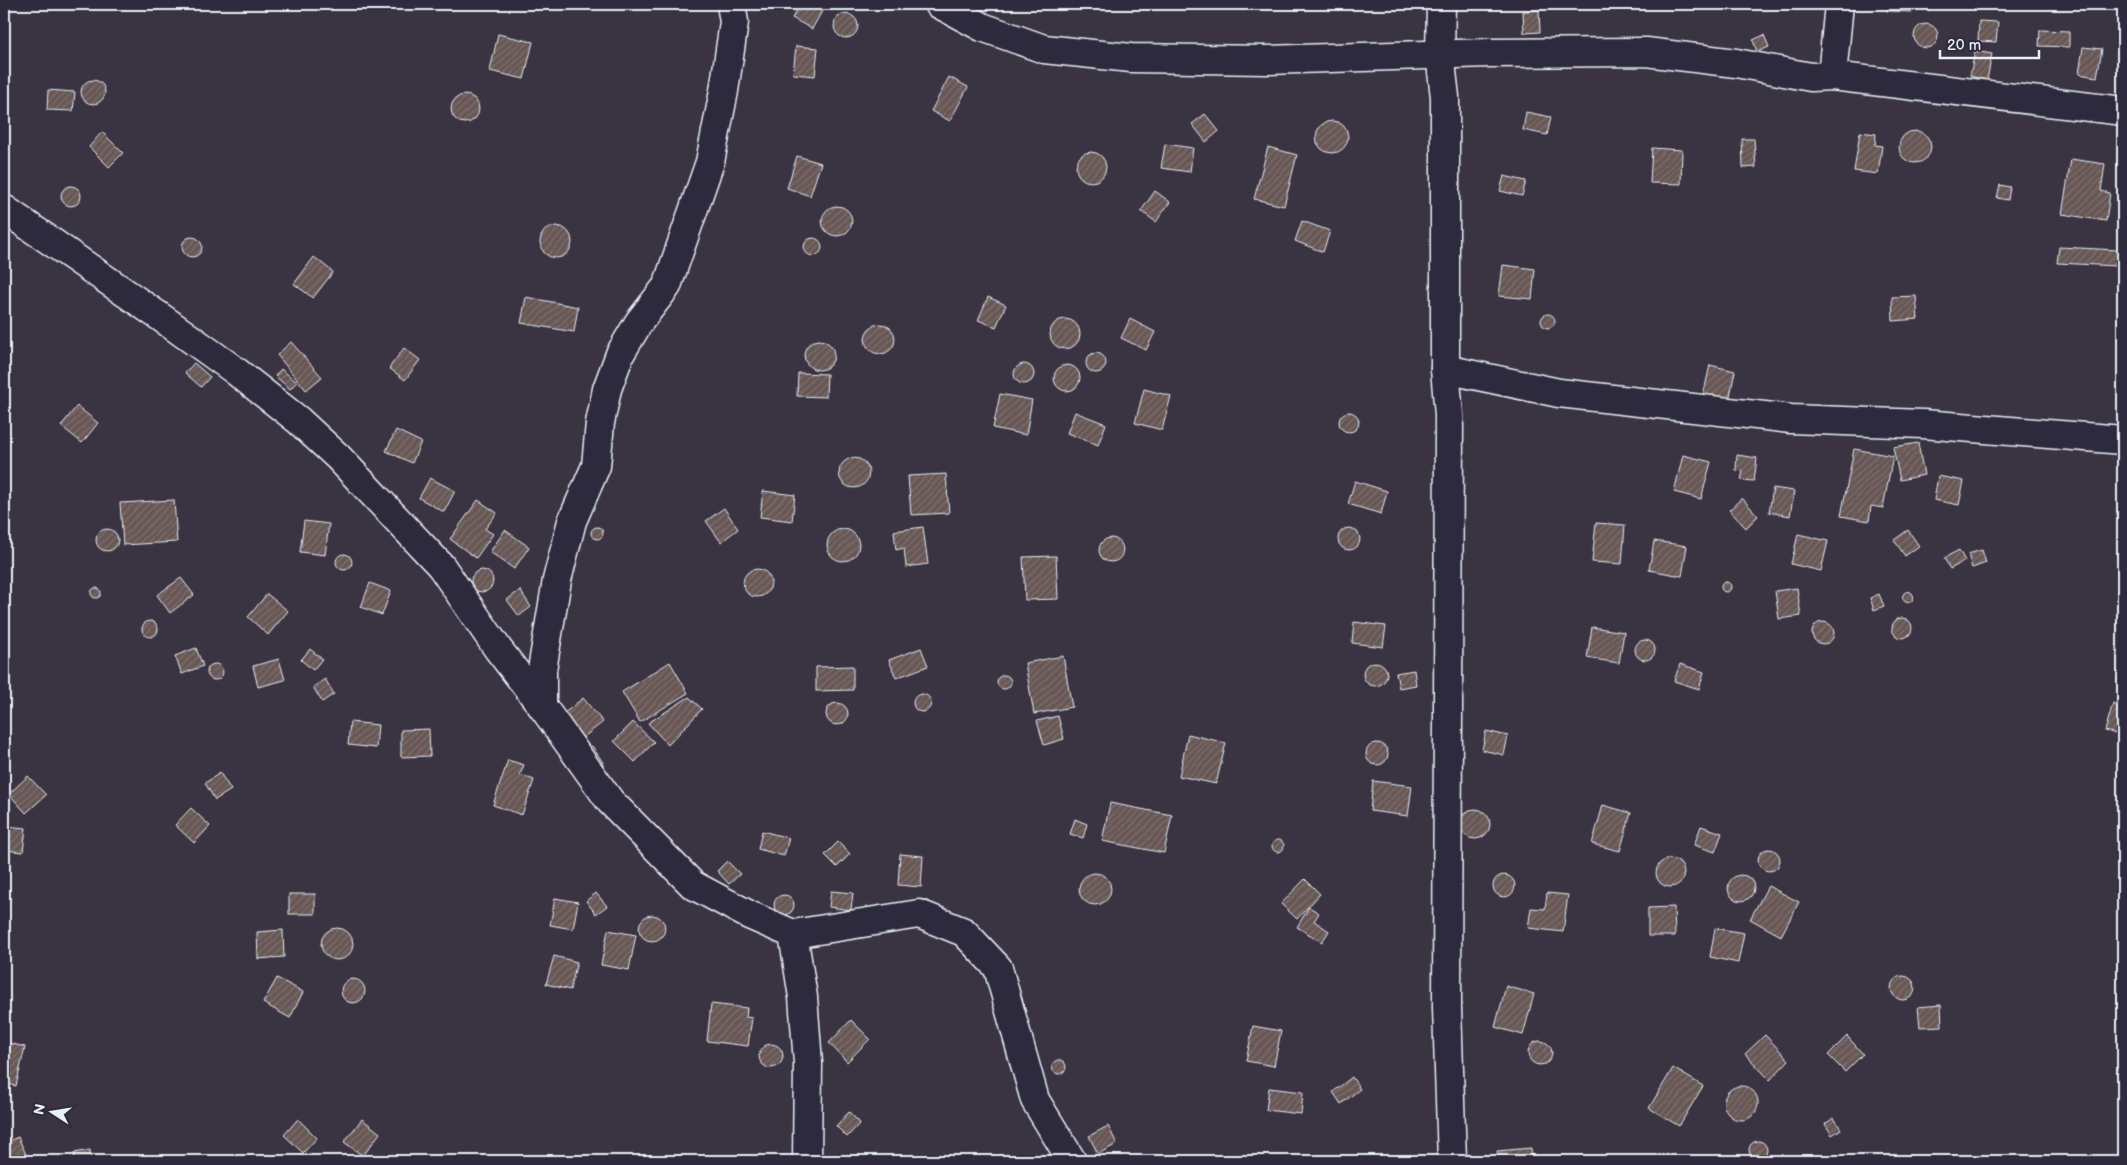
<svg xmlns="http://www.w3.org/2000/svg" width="2127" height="1165" font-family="'Balsamiq Sans',sans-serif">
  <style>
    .building { fill: url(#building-hatch); stroke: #e8f1f8 }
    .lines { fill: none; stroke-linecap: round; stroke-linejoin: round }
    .minor-casing { stroke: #e8f1f8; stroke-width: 31 }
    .minor { stroke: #2f2a3d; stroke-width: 28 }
  </style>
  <defs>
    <pattern id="building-hatch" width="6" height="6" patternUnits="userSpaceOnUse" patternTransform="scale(1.25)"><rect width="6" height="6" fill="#675755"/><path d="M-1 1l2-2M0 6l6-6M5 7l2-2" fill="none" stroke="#7d706e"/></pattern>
  </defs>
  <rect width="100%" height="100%" fill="#3a3342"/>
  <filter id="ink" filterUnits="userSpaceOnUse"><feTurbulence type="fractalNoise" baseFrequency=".02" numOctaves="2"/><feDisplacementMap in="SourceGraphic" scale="10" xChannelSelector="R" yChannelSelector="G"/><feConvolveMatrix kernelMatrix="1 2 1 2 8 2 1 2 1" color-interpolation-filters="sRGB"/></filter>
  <g filter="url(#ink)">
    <g class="building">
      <path d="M800 4H826L812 29 792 18Z"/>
      <path d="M1887 4H1912L1911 12 1887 11Z"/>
      <path d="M1539 10 1540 32 1524 33 1523 11Z"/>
      <circle cx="846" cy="26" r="12"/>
      <path d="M1979 21 1998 22 1996 42 1978 41Z"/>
      <circle cx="1926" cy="36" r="12"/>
      <path d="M2040 30 2069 31V47L2039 46Z"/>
      <path d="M498 34 533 42 524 79 490 71Z"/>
      <path d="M1764 35 1769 47 1757 52 1753 40Z"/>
      <path d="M796 46 818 48 815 76 793 74Z"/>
      <path d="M2083 47 2102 49 2097 77 2079 74Z"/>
      <path d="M1975 51 1992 54 1987 80 1970 76Z"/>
      <path d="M949 77 968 87 950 121 931 111Z"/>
      <circle cx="93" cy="92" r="12"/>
      <path d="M48 90 75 92 73 111 47 110Z"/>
      <circle cx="465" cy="109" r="14"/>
      <path d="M1526 112 1551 117 1547 135 1523 130Z"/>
      <path d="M1205 114 1219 131 1206 142 1192 124Z"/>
      <circle cx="1332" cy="137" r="16"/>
      <circle cx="1915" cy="147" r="16"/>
      <path d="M102 132 123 153 109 167 89 147Z"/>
      <path d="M1860 132 1876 134 1875 145 1882 146 1878 174 1854 171Z"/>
      <path d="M1742 139H1754L1756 167 1743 168Z"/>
      <path d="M1165 144 1193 148 1190 172 1161 168Z"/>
      <path d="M1268 147 1297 155 1284 206 1254 199Z"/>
      <path d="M1652 148 1682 150 1681 184 1650 183Z"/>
      <circle cx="1091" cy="167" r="15"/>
      <path d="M797 156 821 163 810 196 787 188Z"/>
      <path d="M2071 159 2105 164 2101 191 2110 193 2106 221 2062 214Z"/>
      <path d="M1504 176 1526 181 1522 196 1500 191Z"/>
      <path d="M2000 185 2010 187 2008 200 1997 198Z"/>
      <circle cx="71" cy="196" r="10"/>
      <path d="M1155 191 1170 202 1156 222 1141 211Z"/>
      <circle cx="837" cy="221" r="15"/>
      <path d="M1302 221 1330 231 1323 252 1295 241Z"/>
      <circle cx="556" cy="242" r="16"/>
      <circle cx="192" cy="247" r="10"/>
      <circle cx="813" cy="247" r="9"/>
      <path d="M2059 247 2118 250 2117 266 2057 263Z"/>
      <path d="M314 257 333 272 313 298 294 284Z"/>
      <path d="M1503 265 1535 269 1532 299 1499 296Z"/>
      <path d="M1916 296 1918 319 1893 321 1892 297Z"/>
      <path d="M526 297 578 307 574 332 521 323Z"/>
      <path d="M988 297 1006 305 996 327 978 320Z"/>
      <circle cx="1548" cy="321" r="7"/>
      <path d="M1130 319 1155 332 1146 350 1121 338Z"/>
      <circle cx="1065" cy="334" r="15"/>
      <circle cx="880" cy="339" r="15"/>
      <circle cx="819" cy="355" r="15"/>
      <path d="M291 342 322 377 306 390 277 355Z"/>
      <path d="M404 348 420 360 405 380 389 368Z"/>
      <circle cx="1096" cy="363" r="10"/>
      <path d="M194 363 210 377 201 387 185 373Z"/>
      <circle cx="1024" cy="374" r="10"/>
      <path d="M1710 365 1735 371 1729 401 1703 396Z"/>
      <circle cx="1067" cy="378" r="13"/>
      <path d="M281 369 297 382 290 389 275 376Z"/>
      <path d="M798 373 827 374 826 397 797 396Z"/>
      <path d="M1144 389 1171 396 1162 430 1135 423Z"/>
      <path d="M1000 394 1032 400 1026 435 993 428Z"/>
      <path d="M77 406 98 423 82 443 61 426Z"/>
      <circle cx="1349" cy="422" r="10"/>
      <path d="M1075 412 1106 424 1098 445 1067 433Z"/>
      <path d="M396 430 421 442 412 463 386 451Z"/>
      <path d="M1918 443 1924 475 1900 480 1893 447Z"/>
      <path d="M1854 449 1893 456 1883 508 1871 506 1869 521 1841 516Z"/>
      <path d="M1683 455 1711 462 1701 499 1674 492Z"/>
      <path d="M1737 455 1757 458 1754 481 1741 480 1743 471 1736 470Z"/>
      <circle cx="854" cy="473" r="15"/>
      <path d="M946 474 949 513 911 515 908 476Z"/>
      <path d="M1938 476 1964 481 1959 505 1934 500Z"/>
      <path d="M430 478 455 491 444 512 419 498Z"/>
      <path d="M1355 481 1387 491 1381 514 1348 504Z"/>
      <path d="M1773 488 1794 491 1790 516 1769 512Z"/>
      <path d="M763 491 795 495 792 521 760 517Z"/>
      <path d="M1742 498 1758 516 1746 528 1729 510Z"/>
      <path d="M174 500 177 542 123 545 120 503Z"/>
      <path d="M478 500 497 513 485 529 493 534 476 558 450 539Z"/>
      <path d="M724 508 738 529 721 542 706 521Z"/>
      <path d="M304 521 329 524 325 555 300 552Z"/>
      <path d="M1596 523 1625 525 1622 564 1592 562Z"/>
      <path d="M923 527 928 564 906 567 904 548 896 550 894 531Z"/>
      <circle cx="597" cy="533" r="6"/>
      <circle cx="1349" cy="539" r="11"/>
      <circle cx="843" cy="545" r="16"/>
      <circle cx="107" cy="540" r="11"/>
      <path d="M505 530 529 547 514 569 490 552Z"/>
      <path d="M1908 530 1919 546 1905 556 1894 540Z"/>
      <path d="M1798 534 1828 541 1821 571 1791 564Z"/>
      <circle cx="1111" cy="550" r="12"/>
      <path d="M1654 541 1687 546 1682 576 1649 570Z"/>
      <path d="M1959 550 1965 561 1950 569 1944 558Z"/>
      <path d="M1982 550 1986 563 1972 568 1968 554Z"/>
      <circle cx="344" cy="562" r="8"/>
      <path d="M1056 556 1058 599 1025 600 1023 557Z"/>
      <circle cx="757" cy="583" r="14"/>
      <circle cx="482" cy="581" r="11"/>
      <path d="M181 578 194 595 170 613 157 595Z"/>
      <circle cx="1726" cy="587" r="5"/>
      <path d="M370 583 391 591 382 615 361 607Z"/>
      <path d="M1797 588 1801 616 1779 619 1775 591Z"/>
      <circle cx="96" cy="593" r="5"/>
      <path d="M520 590 531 607 519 616 507 600Z"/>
      <circle cx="1908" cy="597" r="5.5"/>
      <path d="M267 594 288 611 268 635 248 617Z"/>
      <path d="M1879 594 1884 606 1874 610 1870 598Z"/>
      <circle cx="1902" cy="628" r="10"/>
      <circle cx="150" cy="629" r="8"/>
      <circle cx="1823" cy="633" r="11"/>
      <path d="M1354 622 1386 626 1383 647 1352 643Z"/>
      <path d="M1592 627 1624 632 1619 663 1587 658Z"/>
      <circle cx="1645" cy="650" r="10"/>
      <path d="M196 648 203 666 182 674 175 656Z"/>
      <path d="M921 648 928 666 896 678 889 660Z"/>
      <path d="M310 649 322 659 313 670 301 660Z"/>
      <path d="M1063 656 1072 707 1034 714 1025 663Z"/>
      <path d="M279 659 285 680 258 687 253 666Z"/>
      <path d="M670 662 688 693 640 722 622 692Z"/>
      <circle cx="1375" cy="674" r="12"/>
      <circle cx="215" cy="672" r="8"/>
      <path d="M1680 664 1704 672 1699 689 1674 681Z"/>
      <path d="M853 666V690L816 691V667Z"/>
      <path d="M1414 670 1416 685 1399 688 1396 673Z"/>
      <circle cx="1004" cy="682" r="7"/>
      <path d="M325 679 334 694 322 702 313 687Z"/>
      <circle cx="922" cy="703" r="9"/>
      <path d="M689 697 702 709 668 745 648 723Z"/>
      <path d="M583 698 603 722 576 743 557 719Z"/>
      <path d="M2113 703 2123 706V736L2105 731Z"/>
      <circle cx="837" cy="714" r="11"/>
      <path d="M1058 716 1064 739 1044 745 1037 721Z"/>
      <path d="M350 722 378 725 376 748 348 745Z"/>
      <path d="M633 722 654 742 635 762 614 741Z"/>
      <path d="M429 729 430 756 401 757V730Z"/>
      <path d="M1486 731 1508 736 1504 755 1482 750Z"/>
      <path d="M1188 734 1226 743 1216 784 1179 776Z"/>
      <circle cx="1377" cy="754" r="11"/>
      <path d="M592 746 604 764 592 772 580 754Z"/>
      <path d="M508 760 524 765 520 775 534 780 522 815 493 805Z"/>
      <path d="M220 773 231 790 215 800 205 783Z"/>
      <path d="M28 776 46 795 26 813 9 794Z"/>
      <path d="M1373 781 1412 786 1408 816 1370 811Z"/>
      <path d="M1110 803 1172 815 1164 853 1102 841Z"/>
      <path d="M1603 805 1631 813 1620 851 1592 844Z"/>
      <path d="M191 808 210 826 194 843 175 825Z"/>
      <circle cx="1475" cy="824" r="15"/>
      <path d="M1075 819 1087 824 1083 838 1070 834Z"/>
      <path d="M6 826 26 828 23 852 4 850Z"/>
      <path d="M1701 826 1722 833 1715 852 1694 845Z"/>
      <path d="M762 831 789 838 784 856 758 849Z"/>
      <circle cx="1278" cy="846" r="6"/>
      <path d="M838 842 850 854 837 867 825 855Z"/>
      <circle cx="1769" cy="860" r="11"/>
      <path d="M900 854 923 856 921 887 898 885Z"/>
      <circle cx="1670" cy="873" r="14"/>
      <path d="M727 861 740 874 729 884 717 871Z"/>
      <circle cx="1095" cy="889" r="16"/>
      <circle cx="1504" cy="886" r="11"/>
      <circle cx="1741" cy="888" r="13"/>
      <path d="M1305 879 1320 894 1297 919 1281 904Z"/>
      <path d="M1768 886 1799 902 1781 936 1750 919Z"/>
      <path d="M831 891 853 893 851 910 829 907Z"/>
      <path d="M596 893 607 906 596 914 586 901Z"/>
      <path d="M1547 893 1568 895 1563 932 1528 928 1531 908 1545 909Z"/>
      <rect x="289" y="894" width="26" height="20"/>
      <circle cx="784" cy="905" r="10"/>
      <path d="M555 898 578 902 573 929 550 925Z"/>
      <path d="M1309 907 1319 913 1314 921 1329 931 1322 942 1297 927Z"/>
      <path d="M1674 907 1675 936H1648V908Z"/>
      <circle cx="652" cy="928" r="13"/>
      <path d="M1715 928 1744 933 1738 963 1710 957Z"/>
      <circle cx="337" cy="944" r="16"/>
      <path d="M283 930 284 957 258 959 257 932Z"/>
      <path d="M608 930 636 935 629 970 601 965Z"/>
      <path d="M554 956 577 962 570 990 546 984Z"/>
      <circle cx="1903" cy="988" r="12"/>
      <path d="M277 978 303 992 290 1018 263 1003Z"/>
      <circle cx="353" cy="991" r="12"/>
      <path d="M1506 986 1534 994 1523 1035 1495 1027Z"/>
      <path d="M711 1004 747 1008 746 1017 752 1018 748 1046 707 1041Z"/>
      <path d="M1941 1005 1942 1026 1920 1027 1918 1007Z"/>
      <path d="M851 1020 870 1039 847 1062 829 1043Z"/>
      <path d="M1253 1026 1281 1031 1274 1066 1246 1061Z"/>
      <path d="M1765 1035 1789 1060 1770 1080 1745 1054Z"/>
      <path d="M1847 1036 1863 1054 1845 1072 1828 1055Z"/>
      <circle cx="1540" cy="1053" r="12"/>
      <path d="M4 1042 25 1047 16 1086 4 1083Z"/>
      <circle cx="771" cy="1056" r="12"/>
      <circle cx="1059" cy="1067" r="7"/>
      <path d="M1673 1068 1703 1086 1679 1126 1649 1108Z"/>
      <path d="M1352 1077 1360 1089 1341 1104 1333 1092Z"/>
      <circle cx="1741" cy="1103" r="17"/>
      <path d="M1269 1088 1303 1092 1301 1114 1266 1110Z"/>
      <path d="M849 1112 860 1123 847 1137 836 1126Z"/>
      <path d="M1834 1118 1841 1129 1832 1135 1825 1124Z"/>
      <path d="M298 1119 317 1138 303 1153 284 1135Z"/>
      <path d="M362 1119 380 1133 363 1156 344 1142Z"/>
      <path d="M1108 1126 1117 1144 1098 1154 1089 1136Z"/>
      <path d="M18 1137 29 1161H8L4 1151V1143Z"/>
      <circle cx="1758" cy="1150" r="9"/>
      <path d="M1531 1148 1532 1161H1498L1497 1151Z"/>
      <path d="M90 1150 91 1161H75L74 1153Z"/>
    </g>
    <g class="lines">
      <g class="minor-casing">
        <g id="minor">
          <path d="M939 4 982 27 1044 49 1131 58 1267 60 1489 53 1646 52 1736 63 1811 77 1832 76 2123 111"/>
          <path d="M1441 4 1440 54 1445 97V369L1449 415 1447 1008 1452 1161"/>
          <path d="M1832 76 1839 4"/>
          <path d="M4 209 159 316 233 369 298 420 338 457 441 566 498 649 542 706 610 801 693 885 749 915 793 934 803 997 808 1063 807 1161"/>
          <path d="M1445 369 1559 393 1791 419 1923 424 2123 440"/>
          <path d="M542 706V670L557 580 572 521 596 466 600 423 607 389 620 354 639 322 667 286 710 162 724 91 734 22 731 4"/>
          <path d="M793 934 919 914 964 932 998 968 1035 1100 1072 1161"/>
        </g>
      </g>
      <use href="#minor" class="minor"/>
    </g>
  </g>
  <rect width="2127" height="1165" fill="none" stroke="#2f2a3d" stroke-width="20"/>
  <rect x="10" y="10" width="2107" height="1145" fill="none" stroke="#e8f1f8" stroke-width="2" filter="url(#ink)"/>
  <g transform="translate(52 1112) rotate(282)" stroke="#2f2a3d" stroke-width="4" paint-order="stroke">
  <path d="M0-4L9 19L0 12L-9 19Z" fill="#e8f1f8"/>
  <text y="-8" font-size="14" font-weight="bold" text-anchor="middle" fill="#e8f1f8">N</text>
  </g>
  <path d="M1940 50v8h99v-8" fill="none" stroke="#e8f1f8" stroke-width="2.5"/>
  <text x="1947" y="50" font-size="15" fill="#e8f1f8" stroke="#2f2a3d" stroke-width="4" paint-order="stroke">20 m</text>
</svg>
